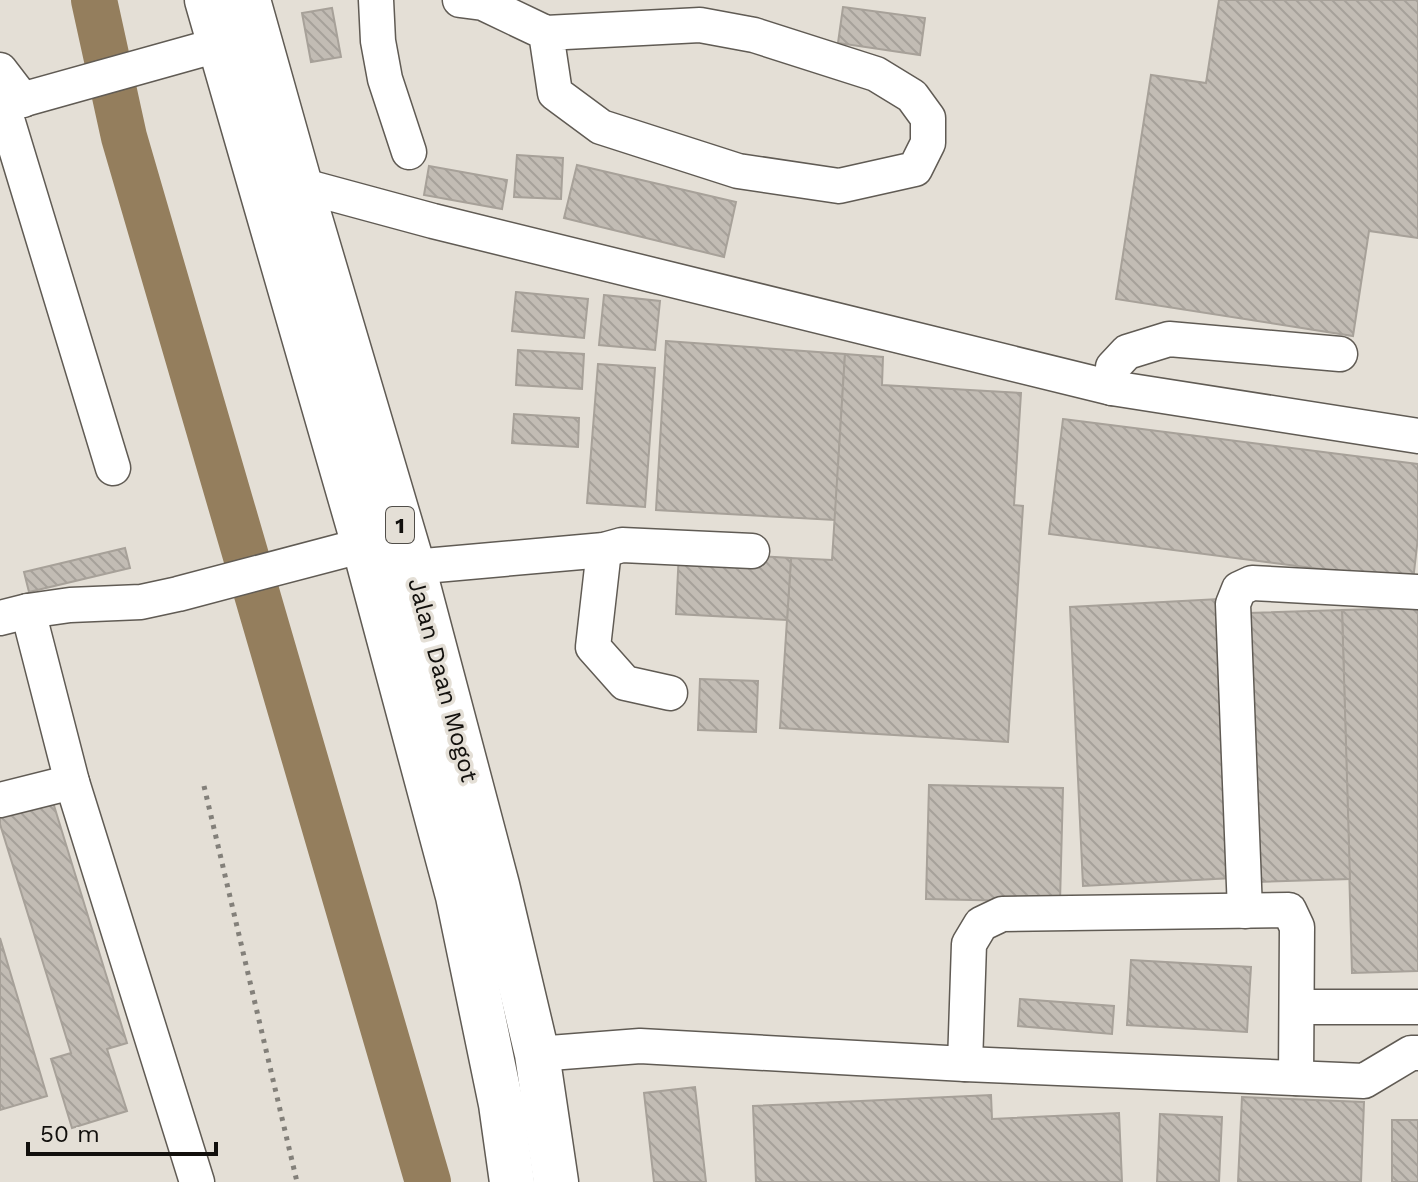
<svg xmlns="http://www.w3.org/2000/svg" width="1418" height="1182" font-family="'Work Sans',sans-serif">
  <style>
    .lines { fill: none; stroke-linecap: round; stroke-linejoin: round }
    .river { stroke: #947e5d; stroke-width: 46 }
    .building { fill: url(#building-back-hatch); stroke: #a7a199; stroke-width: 2 }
    .minor-casing { stroke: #605b54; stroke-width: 37 }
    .highway-casing { stroke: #605b54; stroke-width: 47 }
    .path { stroke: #83807a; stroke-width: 5; stroke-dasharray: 4 6; stroke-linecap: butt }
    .minor { stroke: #fff; stroke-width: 34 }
    .highway { stroke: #fff; stroke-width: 44 }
    .labels { text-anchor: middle; stroke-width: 7; stroke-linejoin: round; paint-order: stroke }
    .shield { fill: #e4dfd6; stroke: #514e49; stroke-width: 2 }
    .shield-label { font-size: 22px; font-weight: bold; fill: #12100d }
    .street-label { font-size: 24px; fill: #12100d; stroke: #e4dfd6 }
  </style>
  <defs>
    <pattern id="building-back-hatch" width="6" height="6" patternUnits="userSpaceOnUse" patternTransform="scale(2)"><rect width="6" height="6" fill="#c2bcb4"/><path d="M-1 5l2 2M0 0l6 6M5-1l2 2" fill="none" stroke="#a6a19a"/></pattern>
  </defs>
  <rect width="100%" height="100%" fill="#e4dfd6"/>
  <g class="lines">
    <path class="river" d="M94 0 124 137 428 1182"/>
  </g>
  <g class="building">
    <path d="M1219 0H1418V238L1369 231 1353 336 1116 299 1151 75 1206 83Z"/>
    <path d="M843 7 925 18 920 55 838 43Z"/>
    <path d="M332 8 341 57 311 62 302 13Z"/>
    <path d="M517 155 563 158 561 199 514 197Z"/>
    <path d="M577 165 736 202 724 257 564 218Z"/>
    <path d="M429 166 507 180 502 209 424 195Z"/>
    <path d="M516 292 588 299 584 338 512 331Z"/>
    <path d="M604 295 660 301 655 350 599 345Z"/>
    <path d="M666 341 845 354 835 520 656 510Z"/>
    <path d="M518 350 584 354 582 389 516 385Z"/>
    <path d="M845 354 883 357 882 385 1021 393 1014 505 1023 506 1008 742 780 728 791 558 832 560Z"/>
    <path d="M598 364 655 368 645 507 587 503Z"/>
    <path d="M514 414 579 418 578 447 512 443Z"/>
    <path d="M1063 419 1418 464V537L1413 581 1049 534Z"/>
    <path d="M125 548 130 568 29 592 24 572Z"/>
    <path d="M679 551 791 558 787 620 676 614Z"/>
    <path d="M1219 599 1233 878 1083 886 1070 607Z"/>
    <path d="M1418 608V971L1352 973 1342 610Z"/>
    <path d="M1342 610 1350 879 1256 882 1249 613Z"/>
    <path d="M700 679 758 681 756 732 698 730Z"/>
    <path d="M929 785 1063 788 1060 902 926 899Z"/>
    <path d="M52 799 127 1043 107 1049 127 1111 72 1128 51 1059 71 1053 0 824V815Z"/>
    <path d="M0 938 47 1096 0 1110Z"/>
    <path d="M1131 960 1251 967 1247 1032 1127 1025Z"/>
    <path d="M1020 999 1114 1006 1112 1034 1018 1026Z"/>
    <path d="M695 1087 706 1182H654L644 1093Z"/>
    <path d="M991 1095 992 1119 1119 1113 1122 1182H756L753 1106Z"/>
    <path d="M1242 1097 1364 1102 1361 1182H1238Z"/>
    <path d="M1160 1114 1222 1117 1219 1182H1157Z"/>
    <rect x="1392" y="1120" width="26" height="62"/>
  </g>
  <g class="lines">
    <g class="minor-casing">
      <g id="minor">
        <path d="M376 0 378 41 385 79 409 152"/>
        <path d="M460 0 483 3 546 33 700 25 754 35 876 74 912 96 928 118V143L915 169 839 186 738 171 601 127 555 93 546 33"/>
        <path d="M0 70 23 100"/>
        <path d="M0 106 218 45"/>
        <path d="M3 106 113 468"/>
        <path d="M300 185 433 221 1112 388 1418 436"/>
        <path d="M1112 388 1113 367 1127 352 1169 339 1340 354"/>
        <path d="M604 550 593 647 625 683 670 693"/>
        <path d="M413 567 604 550 622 545 752 551"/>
        <path d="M28 611 72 782 197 1182"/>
        <path d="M0 618 28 611 70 605 141 602 178 594 364 545"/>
        <path d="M0 800 72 782"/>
        <path d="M1245 911 1233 604 1239 589 1252 583 1418 592"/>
        <path d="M1298 1007H1418"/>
        <path d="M537 1054 640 1046 965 1064 1364 1081 1411 1053H1418"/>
        <path d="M965 1064 969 944 981 924 1002 914 1289 910 1297 927 1296 1078"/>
      </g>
    </g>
    <g class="highway-casing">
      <g id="highway">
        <path d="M207 0 364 545 458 896 501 1104 512 1182"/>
        <path d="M248 0 300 185 413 567 497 885 537 1054 556 1182"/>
      </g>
    </g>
    <path class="path" d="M204 786 297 1182"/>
    <use href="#minor" class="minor"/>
    <use href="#highway" class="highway"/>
  </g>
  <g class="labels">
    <rect class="shield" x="386" y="507" width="28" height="36" rx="6"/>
    <g class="shield-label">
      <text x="400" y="533">1</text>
    </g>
    <g class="street-label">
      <text transform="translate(443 680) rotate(75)" y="8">Jalan Daan Mogot</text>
    </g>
  </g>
  <path d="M28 1142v12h188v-12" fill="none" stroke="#12100d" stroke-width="4"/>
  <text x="40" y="1142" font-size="24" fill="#12100d" stroke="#e4dfd6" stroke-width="6" paint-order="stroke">50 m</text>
</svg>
